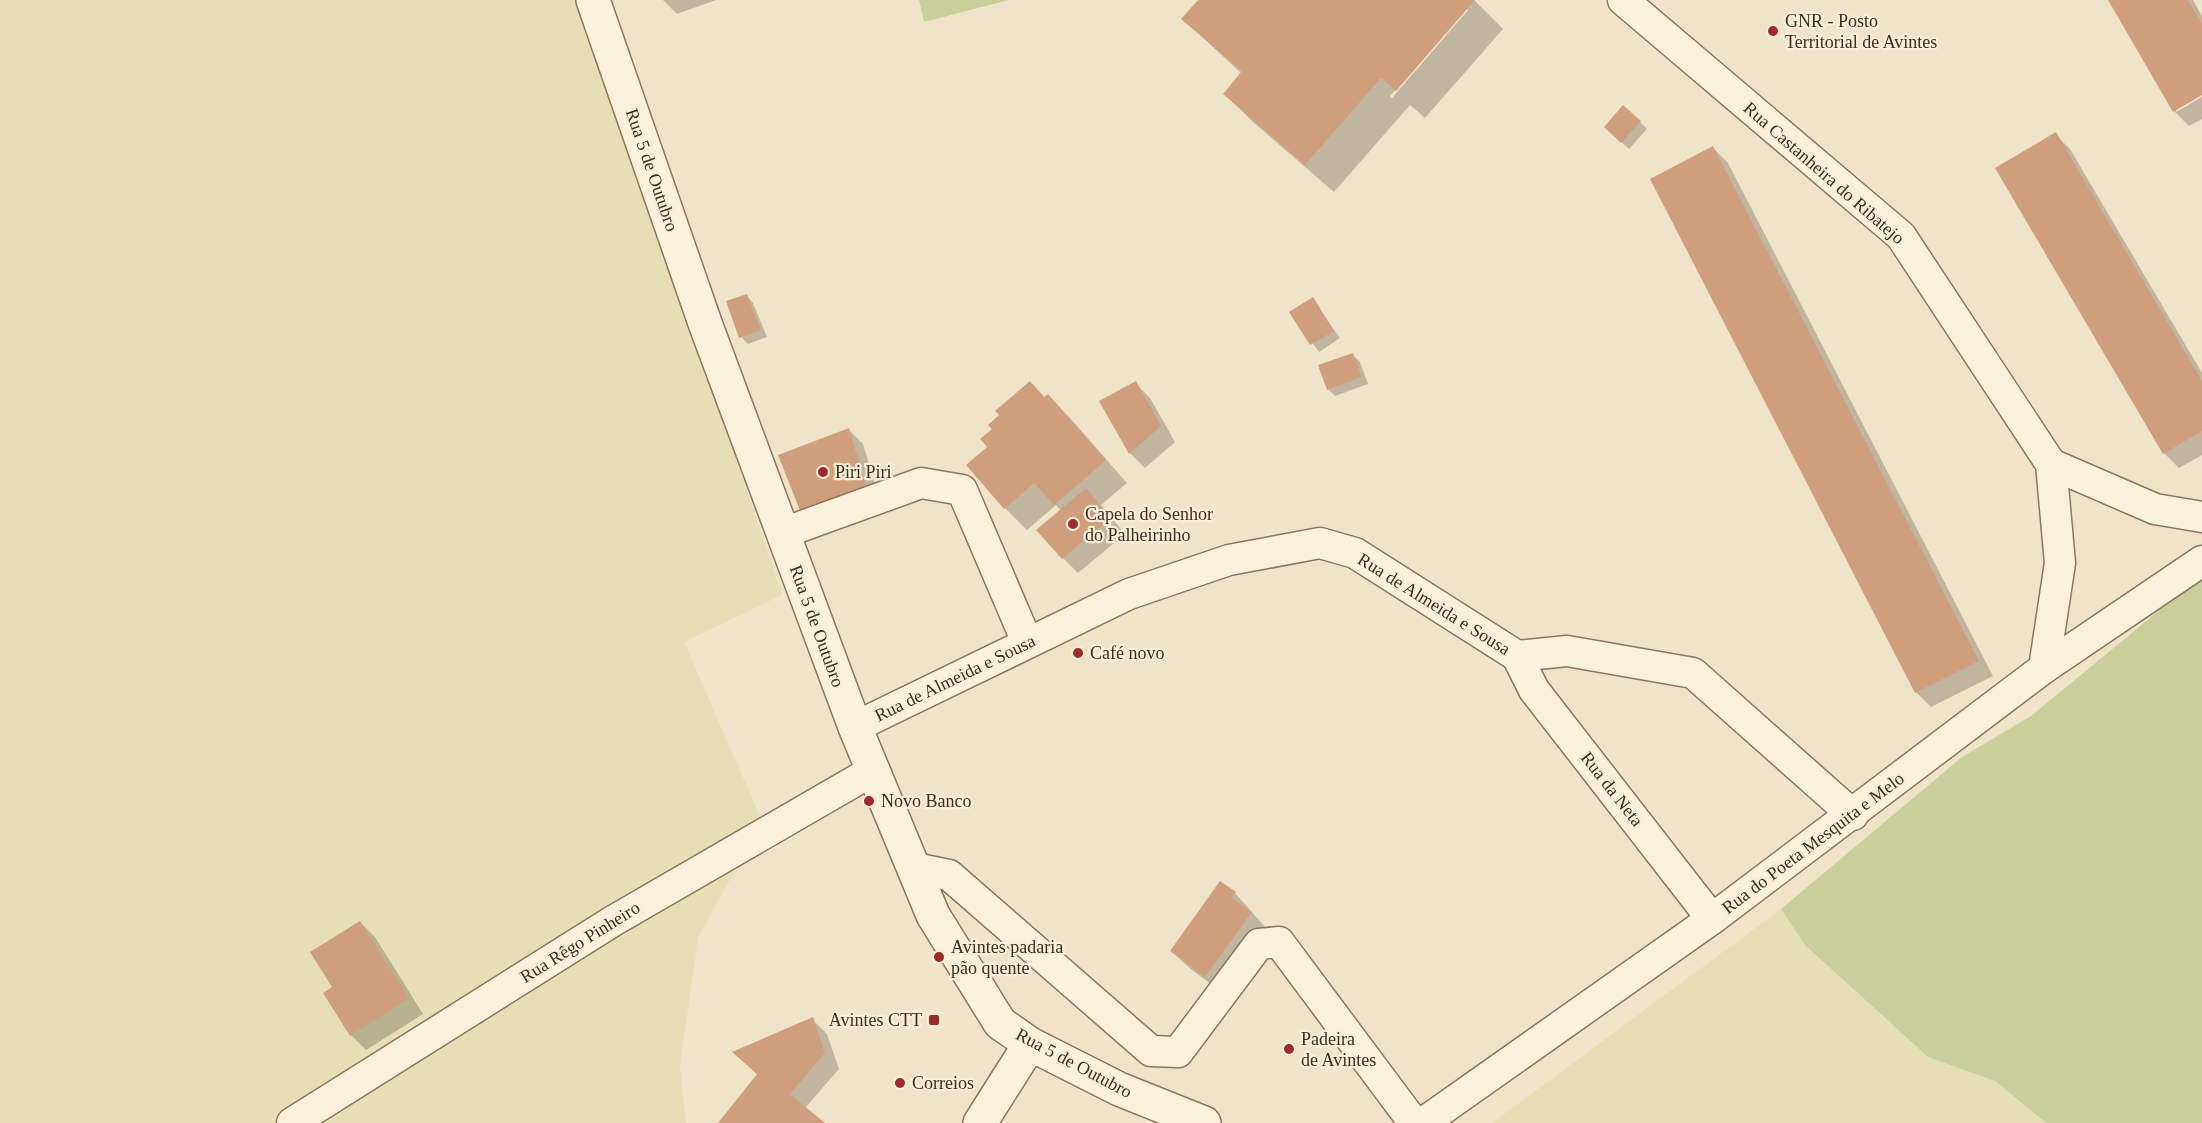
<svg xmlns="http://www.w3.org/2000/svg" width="2202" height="1123" font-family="Georgia,serif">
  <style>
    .farmland { fill: #e6deb5 }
    .green { fill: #c9cf9b }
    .shadow { fill: #0003; fill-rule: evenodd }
    .building { fill: #cf9f7d }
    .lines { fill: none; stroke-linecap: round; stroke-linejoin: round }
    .minor-casing { stroke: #8d765c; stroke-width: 33 }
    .tertiary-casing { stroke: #8d765c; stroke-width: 36 }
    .minor { stroke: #faf1dc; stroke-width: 30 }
    .tertiary { stroke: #faf1dc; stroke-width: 33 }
    .poi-dot { fill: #9e2a2b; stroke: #f7eed8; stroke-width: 2 }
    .labels { text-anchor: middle; stroke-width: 4.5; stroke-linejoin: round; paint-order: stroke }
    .poi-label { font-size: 18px; fill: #3d2e20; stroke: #f7eed8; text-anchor: start }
    .street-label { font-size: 18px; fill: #3d2e20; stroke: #f7eed8 }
  </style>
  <rect width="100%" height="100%" fill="#f0e4c8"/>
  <g class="farmland">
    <path d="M0 0H582L782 595 684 642 762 821 698 938 680 1065 686 1123H0Z"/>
    <path d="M1781 909 1805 945 1928 1057 1995 1081 2046 1123H1492Z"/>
  </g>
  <g class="green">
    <path d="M919 0H1009L924 22Z"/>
    <path d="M2202 575V1123H2046L1995 1081 1928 1057 1805 945 1781 909 1962 757 2031 716Z"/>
  </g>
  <g class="shadow">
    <path d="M663 0H716L677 14Z"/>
    <path d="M1200 0H1474L1503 29 1425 118 1410 105 1334 192 1253 122 1225 94 1242 74 1183 19ZM1466 8 1468 10 1392 98 1390 96Z"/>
    <path d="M2110 0H2193L2202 16V93L2176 108V112L2202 97V119L2189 126 2174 111Z"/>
    <path d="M1640 122 1647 129 1629 149 1613 134Z"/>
    <path d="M2055 134 2070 149 2202 373V455L2179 468 2164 453Z"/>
    <path d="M1713 148 1728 163 1993 676 1931 707 1916 692Z"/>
    <path d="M746 295 753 303 767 337 748 344 741 337Z"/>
    <path d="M1312 299 1340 338 1319 352 1291 312Z"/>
    <path d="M1353 355 1360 362 1368 384 1335 396 1328 389Z"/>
    <path d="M1030 383 1045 398 1048 396 1070 418 1127 483 1101 505 1125 534 1078 573 1063 558 1061 511 1056 505 1027 530 1005 508 989 447 994 430Z"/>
    <path d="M1135 383 1150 398 1175 442 1145 468 1130 453 1101 401Z"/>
    <path d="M848 429 863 444 881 504 780 456Z"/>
    <path d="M1235 893 1266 928 1220 991 1187 966 1172 951Z"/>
    <path d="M360 922 375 937 423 1014 366 1050 351 1035 334 987Z"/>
    <path d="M812 1019 827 1034 839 1069 805 1108 823 1123H719L758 1075 735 1053Z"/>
  </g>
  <g class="building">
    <path d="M1198 0H1475L1396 91 1381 78 1305 165 1223 94 1242 71 1181 19Z"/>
    <path d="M2108 0H2188L2202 24V95L2173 112Z"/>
    <path d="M1623 105 1641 121 1621 143 1604 127Z"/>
    <path d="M2056 132 2202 381V431L2163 454 1995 168Z"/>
    <path d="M1713 146 1979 661 1915 693 1650 179Z"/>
    <path d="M747 294 761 330 739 338 726 301Z"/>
    <path d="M1313 297 1334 331 1310 345 1289 312Z"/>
    <path d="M1353 353 1362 377 1327 390 1318 365Z"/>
    <path d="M1030 381 1044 397 1048 394 1106 460 1054 505 1034 483 1004 509 966 465 987 447 980 439 992 429 988 425 999 415 995 411Z"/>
    <path d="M1136 381 1161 426 1129 454 1099 401Z"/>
    <path d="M849 428 867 489 801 513 778 455Z"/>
    <path d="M1086 488 1111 518 1062 559 1036 530Z"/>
    <path d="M1220 881 1236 892 1232 898 1252 912 1205 977 1170 951Z"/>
    <path d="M360 921 409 998 350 1036 323 993 332 987 310 952Z"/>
    <path d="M813 1017 825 1053 790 1094 825 1123H718L757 1074 732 1052Z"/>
  </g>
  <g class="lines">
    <g class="minor-casing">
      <g id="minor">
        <path d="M1623 0 1901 236 2051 464 2060 563 2044 668"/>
        <path d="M2051 464 2155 509 2202 517"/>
        <path d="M783 533 921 483 962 490 1027 642"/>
        <path d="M1517 656 1534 690 1712 919"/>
        <path d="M855 727 1129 594 1229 560 1320 543 1355 553 1517 656 1567 651 1693 673 1853 815"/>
        <path d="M914 868 949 875 1151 1051 1178 1052 1259 944 1279 942 1414 1123"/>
        <path d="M292 1123 613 921 874 770"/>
        <path d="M1423 1123 1712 919 2044 668 2202 561"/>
      </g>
    </g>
    <g class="tertiary-casing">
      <g id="tertiary">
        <path d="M593 0 705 323 855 727 933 915 1000 1023 1030 1044 1119 1089 1204 1123"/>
        <path d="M980 1123 1030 1044"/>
      </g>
    </g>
    <use href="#minor" class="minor"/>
    <use href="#tertiary" class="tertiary"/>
  </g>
  <g class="poi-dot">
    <circle cx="1773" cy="31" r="6"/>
    <circle cx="823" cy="472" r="6"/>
    <circle cx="1073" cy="524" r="6"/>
    <circle cx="1078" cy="653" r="6"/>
    <circle cx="869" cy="801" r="6"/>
    <circle cx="939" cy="957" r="6"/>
    <rect x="928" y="1014" width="12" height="12" rx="3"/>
    <circle cx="1289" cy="1049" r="6"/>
    <circle cx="900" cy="1083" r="6"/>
  </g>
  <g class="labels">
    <g class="poi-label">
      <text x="1785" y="27">GNR - Posto<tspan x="1785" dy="21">Territorial de Avintes</tspan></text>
      <text x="835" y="478">Piri Piri</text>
      <text x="1085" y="520">Capela do Senhor<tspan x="1085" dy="21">do Palheirinho</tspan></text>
      <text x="1090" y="659">Café novo</text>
      <text x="881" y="807">Novo Banco</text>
      <text x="951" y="953">Avintes padaria<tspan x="951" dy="21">pão quente</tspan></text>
      <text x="922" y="1026" text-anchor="end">Avintes CTT</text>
      <text x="1301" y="1045">Padeira<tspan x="1301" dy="21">de Avintes</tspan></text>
      <text x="912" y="1089">Correios</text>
    </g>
    <g class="street-label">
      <text transform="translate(652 170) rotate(71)" y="6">Rua 5 de Outubro</text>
      <text transform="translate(1824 173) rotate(41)" y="6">Rua Castanheira do Ribatejo</text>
      <text transform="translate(1434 604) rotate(32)" y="6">Rua de Almeida e Sousa</text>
      <text transform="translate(817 626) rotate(70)" y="6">Rua 5 de Outubro</text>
      <text transform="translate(955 678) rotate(-26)" y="6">Rua de Almeida e Sousa</text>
      <text transform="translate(1612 789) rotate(52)" y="6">Rua da Neta</text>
      <text transform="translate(1813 843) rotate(-37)" y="6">Rua do Poeta Mesquita e Melo</text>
      <text transform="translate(580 942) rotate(-32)" y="6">Rua Rêgo Pinheiro</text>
      <text transform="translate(1074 1063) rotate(28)" y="6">Rua 5 de Outubro</text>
    </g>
  </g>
</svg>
